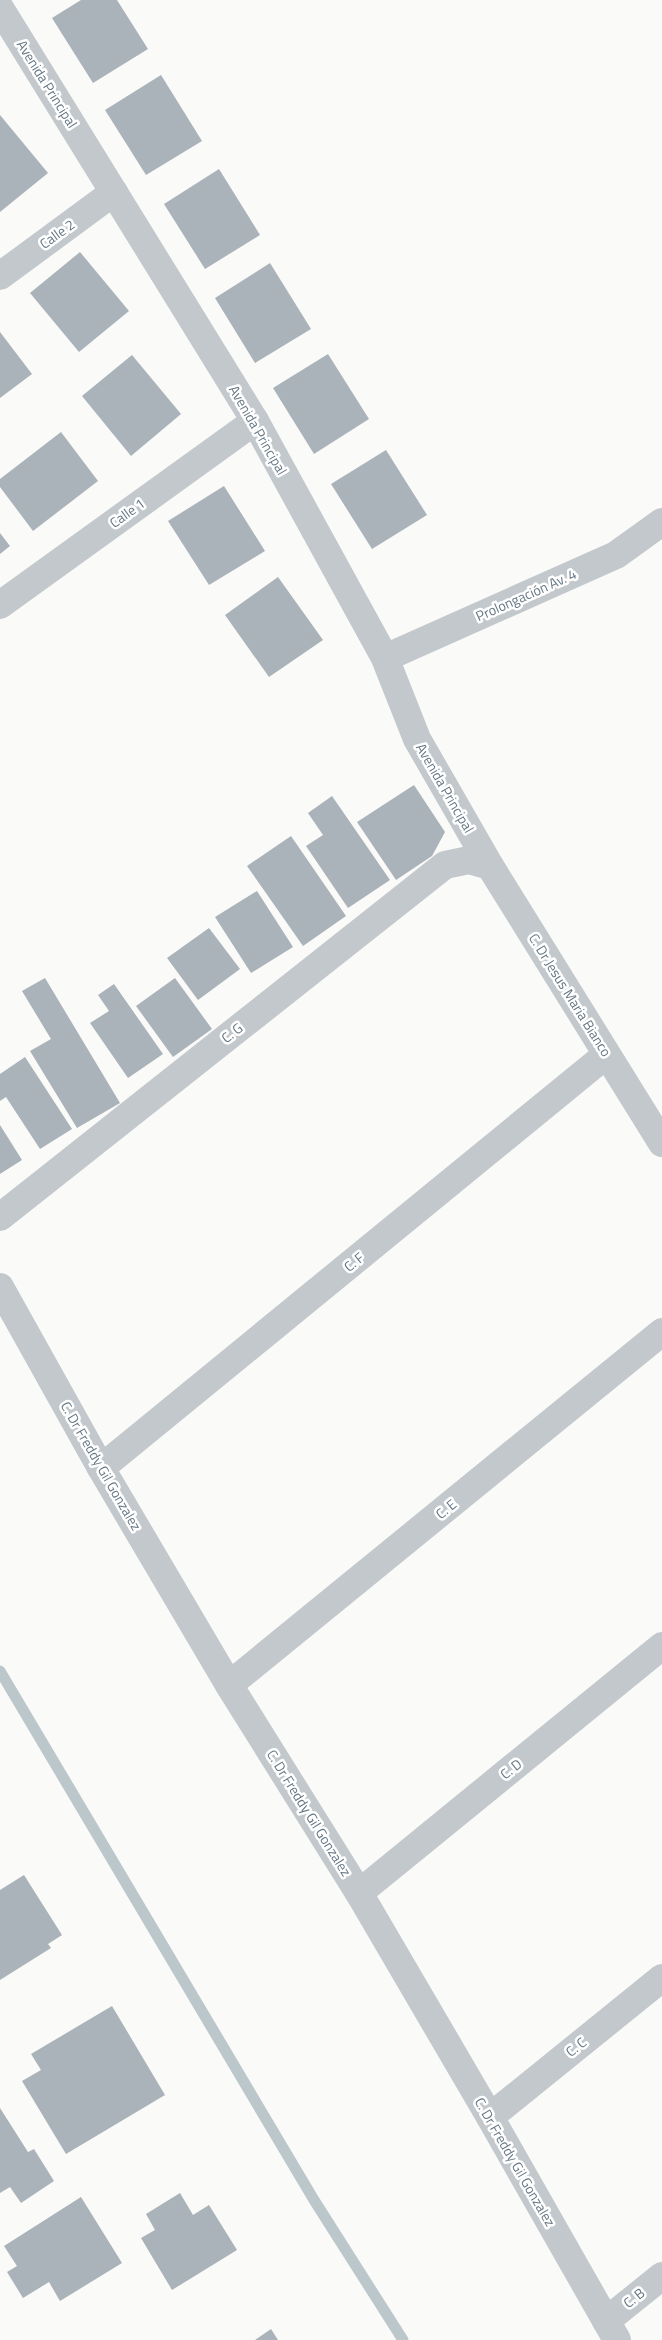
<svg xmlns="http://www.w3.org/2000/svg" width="662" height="2340" font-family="'Titillium Web',sans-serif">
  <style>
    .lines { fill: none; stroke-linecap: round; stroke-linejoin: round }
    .stream { stroke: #bbc7cb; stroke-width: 11 }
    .building { fill: #aab3b9 }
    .minor { stroke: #c3c8cc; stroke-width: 28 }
    .labels { text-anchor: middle; stroke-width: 5; stroke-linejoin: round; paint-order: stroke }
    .street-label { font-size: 14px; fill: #657683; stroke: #fff }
  </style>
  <rect width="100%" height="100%" fill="#fafaf8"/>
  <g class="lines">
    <path class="stream" d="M0 1671 314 2200 403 2340"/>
  </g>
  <g class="building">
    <path d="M81 0H117L148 49 93 83 52 18Z"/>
    <path d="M161 75 202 141 146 175 105 110Z"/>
    <path d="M0 115 48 173 0 212Z"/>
    <path d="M219 169 260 235 205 269 164 204Z"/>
    <path d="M80 252 129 311 79 352 30 293Z"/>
    <path d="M270 263 311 329 255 363 215 298Z"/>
    <path d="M0 332 32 374 0 398Z"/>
    <path d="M328 354 369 419 314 454 273 388Z"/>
    <path d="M132 355 181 414 131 456 82 396Z"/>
    <path d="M61 432 98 481 33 531 0 487V479Z"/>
    <path d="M386 450 427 515 372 549 331 484Z"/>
    <path d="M224 486 265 551 209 585 168 521Z"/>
    <path d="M0 533 10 546 0 554Z"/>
    <path d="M278 577 323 640 269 677 225 615Z"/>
    <path d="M414 785 445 832 432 856 396 880 357 822Z"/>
    <path d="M332 796 390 880 348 908 306 846 323 835 308 813Z"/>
    <path d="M291 836 346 916 303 946 247 866Z"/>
    <path d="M257 891 293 947 251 973 215 917Z"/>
    <path d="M209 928 240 969 198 1000 167 958Z"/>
    <path d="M45 978 120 1103 77 1128 30 1051 51 1039 22 991Z"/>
    <path d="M175 978 212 1029 173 1057 136 1006Z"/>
    <path d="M114 984 163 1054 128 1078 90 1023 109 1011 98 995Z"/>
    <path d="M25 1057 72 1129 40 1149 6 1097 0 1101V1074Z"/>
    <path d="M0 1125 22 1160 0 1174Z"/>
    <path d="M24 1875 62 1935 48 1944 51 1948 0 1980V1890Z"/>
    <path d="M112 2006 165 2095 66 2154 22 2081 41 2070 31 2054Z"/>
    <path d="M0 2108 28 2152 34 2149 54 2181 21 2203 10 2187 0 2193Z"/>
    <path d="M180 2193 193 2215 209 2205 237 2250 172 2290 141 2238 155 2230 146 2214Z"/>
    <path d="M81 2197 122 2263 60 2301 49 2282 23 2298 7 2272 17 2266 4 2246Z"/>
    <path d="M271 2329 278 2340H255Z"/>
  </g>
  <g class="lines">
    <g class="minor">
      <path d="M0 8 255 421 385 658 417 739 490 866"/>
      <path d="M0 276 114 192"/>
      <path d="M0 605 255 421"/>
      <path d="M385 658 616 555 662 522"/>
      <path d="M0 1217 445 865 469 860 490 866 662 1143"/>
      <path d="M0 1287 101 1468 229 1685 359 1893 490 2117 617 2340"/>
      <path d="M101 1468 606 1055"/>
      <path d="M229 1685 662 1332"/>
      <path d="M359 1893 662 1646"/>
      <path d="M490 2117 662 1978"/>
      <path d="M606 2321 662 2276"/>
    </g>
  </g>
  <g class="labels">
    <g class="street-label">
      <text transform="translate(47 84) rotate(58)" y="5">Avenida Principal</text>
      <text transform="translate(57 234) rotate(-36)" y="5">Calle 2</text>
      <text transform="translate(258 430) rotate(60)" y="5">Avenida Principal</text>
      <text transform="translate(127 513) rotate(-36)" y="5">Calle 1</text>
      <text transform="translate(526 595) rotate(-24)" y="5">Prolongación Av. 4</text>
      <text transform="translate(445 788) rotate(60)" y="5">Avenida Principal</text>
      <text transform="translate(570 995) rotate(58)" y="5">C. Dr Jesus Maria Bianco</text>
      <text transform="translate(232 1033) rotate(-38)" y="5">C. G</text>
      <text transform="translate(354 1262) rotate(-39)" y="5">C. F</text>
      <text transform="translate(101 1466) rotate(60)" y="5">C. Dr Freddy Gil Gonzalez</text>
      <text transform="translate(446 1509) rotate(-39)" y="5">C. E</text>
      <text transform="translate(511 1769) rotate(-39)" y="5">C. D</text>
      <text transform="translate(309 1813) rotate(58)" y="5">C. Dr Freddy Gil Gonzalez</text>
      <text transform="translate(576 2047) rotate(-39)" y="5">C. C</text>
      <text transform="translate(515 2162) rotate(60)" y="5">C. Dr Freddy Gil Gonzalez</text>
      <text transform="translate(634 2298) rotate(-38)" y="5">C. B</text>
    </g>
  </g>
</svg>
